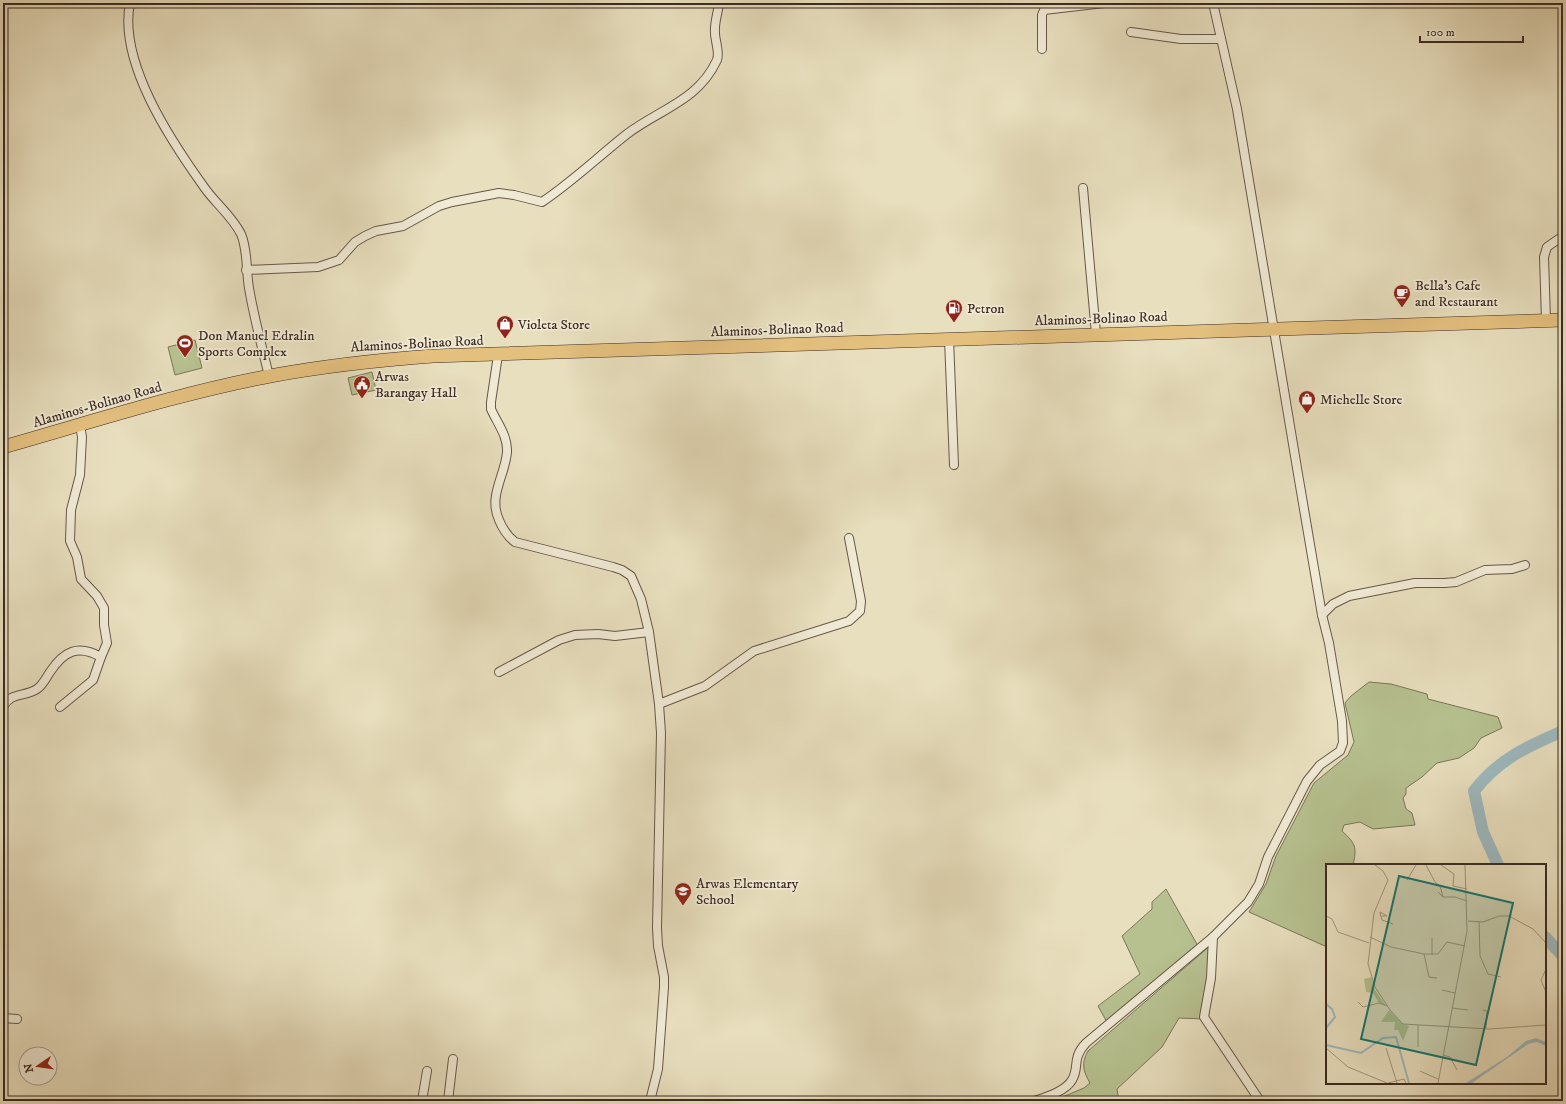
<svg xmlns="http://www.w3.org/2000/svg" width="1566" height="1104" font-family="'IM FELL DW Pica',serif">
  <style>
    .green { fill: #b7c190; stroke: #7a7659 }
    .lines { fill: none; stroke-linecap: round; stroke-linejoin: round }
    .river { stroke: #9eb9be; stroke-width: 12 }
    .minor-casing { stroke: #675749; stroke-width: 10 }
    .primary-casing { stroke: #3c2a22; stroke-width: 14 }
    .minor { stroke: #f0ead5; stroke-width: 8 }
    .primary { stroke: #e4c07f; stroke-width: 13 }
    .labels { text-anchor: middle; stroke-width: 3.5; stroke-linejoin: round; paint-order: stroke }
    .poi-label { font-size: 14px; fill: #3c2a22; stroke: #f0ead5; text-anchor: start }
    .street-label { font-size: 14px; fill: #3c2a22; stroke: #f0ead5 }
    .inset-river { fill: none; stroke: #9eb9be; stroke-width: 2 }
    .inset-road { fill: none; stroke: #a39780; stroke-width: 1 }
    .view { fill: #0f766e; fill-opacity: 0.15; stroke: #0f766e; stroke-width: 2 }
    .inset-edge { fill: none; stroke: #3c2a22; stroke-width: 2 }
  </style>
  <rect width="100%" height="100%" fill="#e8dfbe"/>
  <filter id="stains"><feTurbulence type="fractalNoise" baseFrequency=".005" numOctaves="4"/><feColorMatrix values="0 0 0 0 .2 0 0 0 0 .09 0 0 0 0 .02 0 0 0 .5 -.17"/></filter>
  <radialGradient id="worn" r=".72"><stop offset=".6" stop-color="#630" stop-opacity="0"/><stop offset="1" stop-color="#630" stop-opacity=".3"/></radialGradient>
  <g class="green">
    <path d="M195 340 202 368 175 375 168 347Z"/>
    <path d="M372 372 376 390 352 395 348 378Z"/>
    <path d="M1369 682 1391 684 1427 694 1428 699 1498 717 1502 728 1481 738 1474 748 1459 758 1437 763 1422 777 1406 788V794L1403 798 1406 809 1412 813 1415 825 1373 829 1360 822 1344 825 1342 831C1356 844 1357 847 1353 865H1327V947L1249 912 1266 884 1276 856 1314 783 1348 755 1354 742 1345 703 1351 696Z"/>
    <path d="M1166 889 1198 946 1108 1024 1098 1006 1140 974 1122 936 1152 909V902Z"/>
    <path d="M1211 945 1204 1019 1179 1018 1162 1047 1117 1089 1119 1101H1053L1084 1088 1090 1083C1083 1071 1081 1063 1088 1051Z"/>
  </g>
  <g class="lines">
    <g class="river">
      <path d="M1498 865 1483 832 1474 791C1499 759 1526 747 1563 731"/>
      <path d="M1545 937 1563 956"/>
    </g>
    <g class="minor-casing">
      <g id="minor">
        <path d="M130 3C118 62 171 141 204 187 215 203 232 216 241 234 248 250 246 271 249 288 254 318 262 347 269 376"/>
        <path d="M1131 32 1181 39H1221"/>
        <path d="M1042 49V15L1044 10 1104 3"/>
        <path d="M1083 188 1096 334"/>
        <path d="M246 270 318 267 339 260 355 242 365 236 376 231 403 226 439 206 452 202 499 193 514 195 542 202C572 182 599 156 627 134 660 109 698 101 717 60 720 52 715 41 715 33 714 23 718 13 719 3"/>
        <path d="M1546 321 1544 257 1547 247 1563 236"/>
        <path d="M949 339 954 465"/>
        <path d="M498 355 491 402V409C497 423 508 436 507 452 505 476 488 496 499 520 503 530 507 536 515 542L613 567 622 570 631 576 641 599 649 632 659 704 661 733 657 928 658 946 664 977V987L658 1069 650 1101"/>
        <path d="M80 425 82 437 80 475 71 510 70 541 77 557 81 579 97 596 104 608V625L107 643 101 657"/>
        <path d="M1322 615 1333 604 1349 596 1415 583H1445L1456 582 1485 570 1512 569 1525 565"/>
        <path d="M499 672 559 640 575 635 598 634 615 636 649 632"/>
        <path d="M659 704 705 686 754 651 849 621 860 611 861 601 849 538"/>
        <path d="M3 707C10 692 25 697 37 689 43 685 46 678 50 672 64 651 78 644 101 657L93 680 60 707"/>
        <path d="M1213 937 1211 978 1204 1017 1260 1101"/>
        <path d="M3 1018 17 1019"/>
        <path d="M422 1101 427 1071"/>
        <path d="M448 1101 453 1059"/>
        <path d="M1034 1101C1046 1097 1066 1091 1072 1080 1080 1067 1071 1059 1086 1043L1213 937 1248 902 1259 884 1268 857 1307 781 1320 765 1340 751 1343 743 1342 721 1329 643 1322 615 1298 474 1237 109 1213 3"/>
      </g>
    </g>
    <g class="primary-casing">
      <path id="primary" d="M3 447C91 422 180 393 270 376 324 366 378 360 433 356L1563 320"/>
    </g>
    <use href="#minor" class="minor"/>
    <use href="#primary" class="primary"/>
  </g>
  <defs>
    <g id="cafe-pin" transform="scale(0.9)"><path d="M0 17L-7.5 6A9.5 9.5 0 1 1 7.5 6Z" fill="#8f2418" stroke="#f0ead5"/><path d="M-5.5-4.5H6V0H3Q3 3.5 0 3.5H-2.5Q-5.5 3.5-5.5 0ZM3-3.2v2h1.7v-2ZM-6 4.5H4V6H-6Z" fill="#fff"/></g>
    <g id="fuel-pin" transform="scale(0.9)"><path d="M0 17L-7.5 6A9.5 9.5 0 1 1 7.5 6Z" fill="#8f2418" stroke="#f0ead5"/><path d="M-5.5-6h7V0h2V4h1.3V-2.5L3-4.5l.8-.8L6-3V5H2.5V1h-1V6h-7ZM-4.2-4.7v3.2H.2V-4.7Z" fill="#fff"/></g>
    <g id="shop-pin" transform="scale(0.9)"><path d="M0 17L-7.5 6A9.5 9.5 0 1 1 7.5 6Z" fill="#8f2418" stroke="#f0ead5"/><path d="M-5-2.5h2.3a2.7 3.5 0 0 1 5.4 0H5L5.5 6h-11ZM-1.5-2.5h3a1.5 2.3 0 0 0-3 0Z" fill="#fff"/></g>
    <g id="stadium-pin" transform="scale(0.9)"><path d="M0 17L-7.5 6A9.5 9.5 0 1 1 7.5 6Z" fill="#8f2418" stroke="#f0ead5"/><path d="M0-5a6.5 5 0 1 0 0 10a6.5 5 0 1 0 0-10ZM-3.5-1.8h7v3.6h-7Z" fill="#fff"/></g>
    <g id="civic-pin" transform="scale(0.9)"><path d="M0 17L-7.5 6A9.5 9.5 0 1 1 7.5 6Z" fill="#8f2418" stroke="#f0ead5"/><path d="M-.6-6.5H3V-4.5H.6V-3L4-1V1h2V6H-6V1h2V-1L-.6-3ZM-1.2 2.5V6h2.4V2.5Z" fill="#fff"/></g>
    <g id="school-pin" transform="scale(0.9)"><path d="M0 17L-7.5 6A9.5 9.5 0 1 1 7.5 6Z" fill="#8f2418" stroke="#f0ead5"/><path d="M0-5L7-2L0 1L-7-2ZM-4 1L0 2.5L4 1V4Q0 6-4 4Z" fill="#fff"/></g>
  </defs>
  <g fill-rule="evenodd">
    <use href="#cafe-pin" x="1402" y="293"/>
    <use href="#fuel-pin" x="954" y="308"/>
    <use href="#shop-pin" x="505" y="324"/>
    <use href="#stadium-pin" x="185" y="343"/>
    <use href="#civic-pin" x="362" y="384"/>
    <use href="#shop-pin" x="1307" y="399"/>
    <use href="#school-pin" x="683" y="891"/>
  </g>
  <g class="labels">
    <g class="poi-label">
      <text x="1415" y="290">Bella’s Cafe<tspan x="1415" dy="16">and Restaurant</tspan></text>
      <text x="967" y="313">Petron</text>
      <text x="518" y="329">Violeta Store</text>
      <text x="198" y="340">Don Manuel Edralin<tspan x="198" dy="16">Sports Complex</tspan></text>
      <text x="375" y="381">Arwas<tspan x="375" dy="16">Barangay Hall</tspan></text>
      <text x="1320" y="404">Michelle Store</text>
      <text x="696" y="888">Arwas Elementary<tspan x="696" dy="16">School</tspan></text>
    </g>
    <g class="street-label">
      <text transform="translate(1101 318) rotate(-2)" y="5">Alaminos-Bolinao Road</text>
      <text transform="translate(777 329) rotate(-2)" y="5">Alaminos-Bolinao Road</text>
      <text transform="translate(417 343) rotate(-3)" y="5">Alaminos-Bolinao Road</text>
      <text transform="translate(97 404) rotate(-16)" y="5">Alaminos-Bolinao Road</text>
    </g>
  </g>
  <g transform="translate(1326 864)">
    <rect width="220" height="220" fill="#e8dfbe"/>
    <path d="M46 113 48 125 60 142 53 139 47 129 40 128 38 115ZM63 146 77 160 83 162 77 177 72 166H68L69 158H55Z" fill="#b7c190"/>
    <path d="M210 174 220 178V182L211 178 202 180 146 219H140L181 193 200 177Z" fill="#9eb9be"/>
    <path class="inset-river" d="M0 140 6 145 9 153 0 164M0 181 35 189 57 174 70 173 83 219"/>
    <path class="inset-road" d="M49 1 57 7 62 16 48 49 42 100 49 123 64 146 77 160 163 165 220 161M100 1 109 18 114 22 117 33 112 28M115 1 128 10 127 22 141 25M81 16 90 1M117 33H129L141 37M0 52 6 55 12 68 43 79M55 52H61L54 48V49L56 56 67 60M142 57 157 58 173 52H183L207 65 220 79M153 58 154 92 162 110 175 113M44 73 65 83 98 90H112L121 78 139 82M106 74V91M98 90 103 113 111 114M116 126 129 129M219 126 215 116 220 105M32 138 37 143 53 139 61 142M126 144 142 146M157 146 161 147 160 164M92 161V183M0 184 22 203 61 219M60 184 71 219M117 191 124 193 131 206M94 207 112 215M62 219 78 215 80 219M112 219 141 67 139 1"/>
    <path class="view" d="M73 12 187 39 150 201 35 175Z"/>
    <rect width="220" height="220" class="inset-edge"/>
  </g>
  <rect width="1566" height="1104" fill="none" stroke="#e8dfbe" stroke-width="16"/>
  <rect x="4" y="4" width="1558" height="1096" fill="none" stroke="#3c2a22" stroke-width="2"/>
  <rect x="8" y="8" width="1550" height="1088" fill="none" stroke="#3c2a22"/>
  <g transform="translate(38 1066) rotate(257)"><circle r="19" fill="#f0ead5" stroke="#a89d8d"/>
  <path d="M0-3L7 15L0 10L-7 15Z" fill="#8f2418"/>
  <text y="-6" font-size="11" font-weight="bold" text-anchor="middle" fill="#3c2a22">N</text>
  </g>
  <path d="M1420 36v6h103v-6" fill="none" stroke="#3c2a22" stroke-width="2"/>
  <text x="1426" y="36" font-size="12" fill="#3c2a22" stroke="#f0ead5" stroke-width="3" paint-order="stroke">100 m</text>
  <rect width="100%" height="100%" filter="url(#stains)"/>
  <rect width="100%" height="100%" fill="url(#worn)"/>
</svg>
